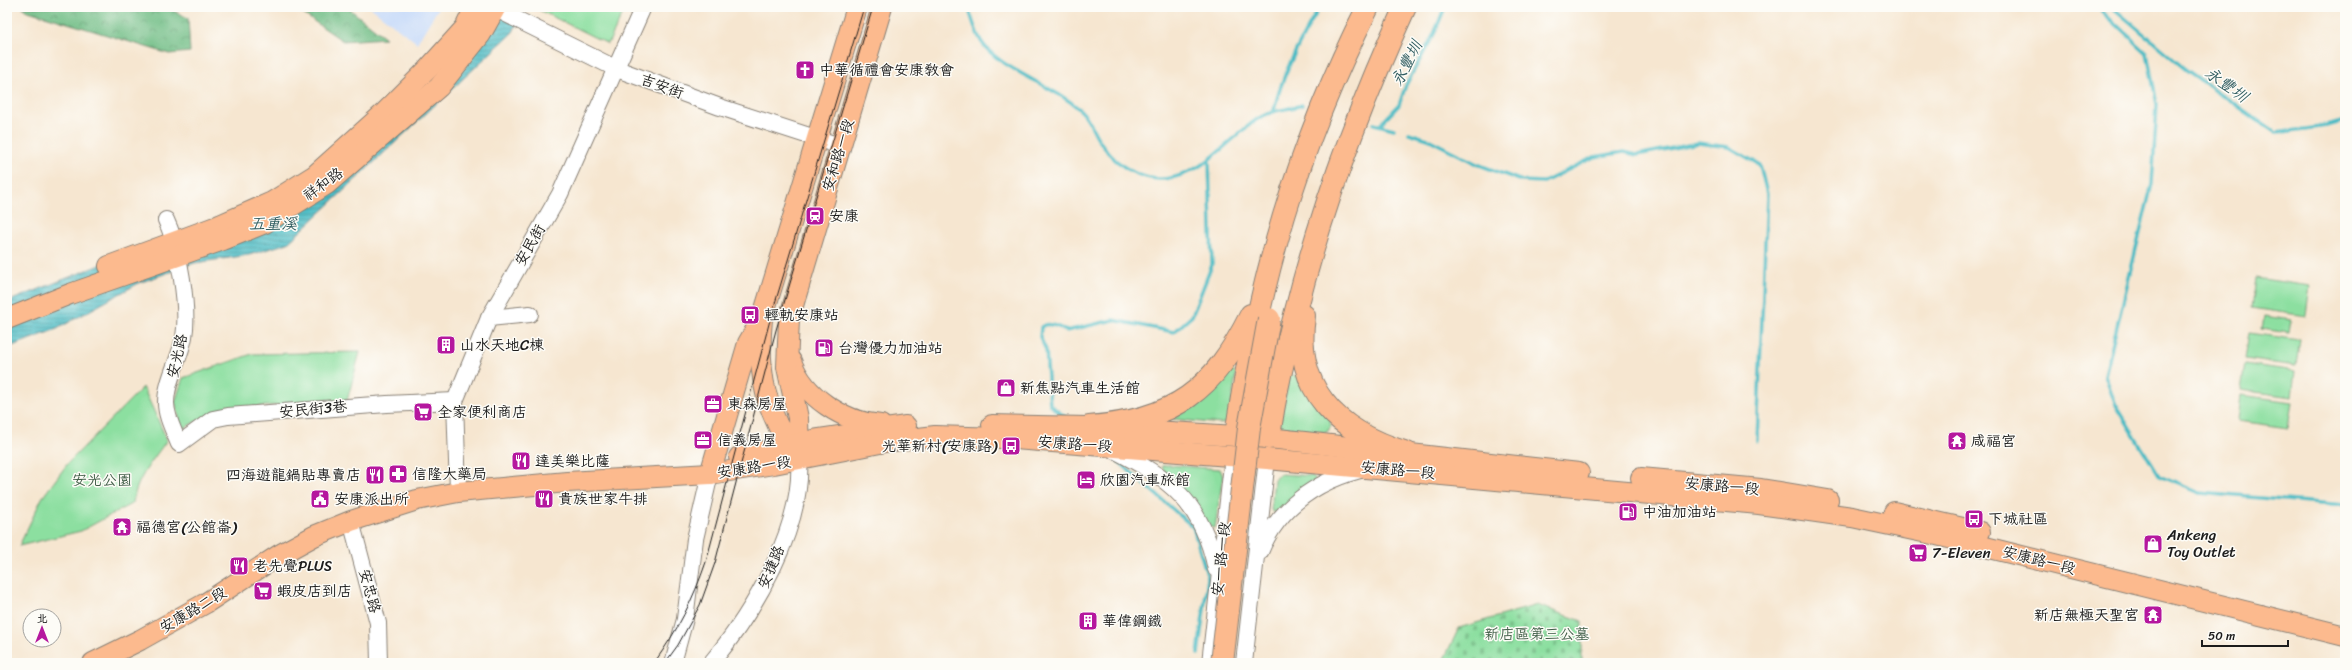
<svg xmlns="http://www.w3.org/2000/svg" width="2352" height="670" font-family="Sriracha,'LXGW WenKai TC',sans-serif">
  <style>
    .built { fill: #c9dcf9 }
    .green { fill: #8cdfa0; stroke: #547e5e }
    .forest { fill: url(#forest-crowns); stroke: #466d51 }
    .cemetery { fill: url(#cemetery-stones); stroke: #547e5e }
    .water { fill: url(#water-rules); stroke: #356c70 }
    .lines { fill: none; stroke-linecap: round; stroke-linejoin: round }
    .stream { stroke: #4ebcc5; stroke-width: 3.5 }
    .minor-casing { stroke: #898176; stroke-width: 18 }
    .major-casing { stroke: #898176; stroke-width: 22 }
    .highway-casing { stroke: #898176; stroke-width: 24 }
    .minor { stroke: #fff; stroke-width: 16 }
    .major { stroke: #fcba8e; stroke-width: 20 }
    .highway { stroke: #fcba8e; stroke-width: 22 }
    .tram { stroke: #1c1c1c; stroke-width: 1 }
    .highway-bridge-casing { stroke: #898176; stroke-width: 24; stroke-linecap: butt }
    .highway-bridge { stroke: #fcba8e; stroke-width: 22 }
    .labels { text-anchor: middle; stroke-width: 3; stroke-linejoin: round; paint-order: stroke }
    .poi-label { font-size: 15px; fill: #1c1c1c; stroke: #fdfcf7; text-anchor: start }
    .street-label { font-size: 15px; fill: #1c1c1c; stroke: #fdfcf7 }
    .park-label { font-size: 15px; fill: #43604a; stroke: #fdfcf7 }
    .water-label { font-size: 16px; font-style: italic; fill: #305c60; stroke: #fdfcf7 }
  </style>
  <defs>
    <pattern id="forest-crowns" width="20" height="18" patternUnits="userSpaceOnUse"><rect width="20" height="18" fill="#71be86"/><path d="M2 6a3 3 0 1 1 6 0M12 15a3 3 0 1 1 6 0" fill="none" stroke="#5c9a6d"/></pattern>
    <pattern id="cemetery-stones" width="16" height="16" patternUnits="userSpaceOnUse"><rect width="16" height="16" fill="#8cdfa0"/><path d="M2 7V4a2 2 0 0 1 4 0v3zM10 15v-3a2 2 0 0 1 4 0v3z" fill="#78bf89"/></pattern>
    <pattern id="water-rules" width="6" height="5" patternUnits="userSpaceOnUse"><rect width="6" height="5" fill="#4ebcc5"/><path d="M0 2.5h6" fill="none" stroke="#40989f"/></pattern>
  </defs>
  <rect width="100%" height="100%" fill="#fdfcf7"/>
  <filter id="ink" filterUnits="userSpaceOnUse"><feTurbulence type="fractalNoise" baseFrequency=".025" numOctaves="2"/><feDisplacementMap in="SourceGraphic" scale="8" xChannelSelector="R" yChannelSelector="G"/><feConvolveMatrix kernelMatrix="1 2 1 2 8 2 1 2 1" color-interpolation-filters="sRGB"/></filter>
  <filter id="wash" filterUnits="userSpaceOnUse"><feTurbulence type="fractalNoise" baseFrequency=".012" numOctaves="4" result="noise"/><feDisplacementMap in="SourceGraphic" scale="16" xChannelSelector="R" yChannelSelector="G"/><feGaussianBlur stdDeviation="0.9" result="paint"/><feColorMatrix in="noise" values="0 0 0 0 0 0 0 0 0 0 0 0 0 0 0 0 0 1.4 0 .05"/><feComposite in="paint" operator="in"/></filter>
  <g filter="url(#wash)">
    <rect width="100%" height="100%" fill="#f6e6d0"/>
    <path class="built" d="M370 7H439L417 43Z"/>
    <g class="green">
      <path d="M533 7H626L608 44Z"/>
      <path d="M2256 278 2310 286 2306 316 2252 308Z"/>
      <path d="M2264 316 2291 320 2289 333 2262 329Z"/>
      <path d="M2249 333 2300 340 2296 366 2245 359Z"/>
      <path d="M360 352 347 401 220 409 182 429 175 402 183 378 252 354Z"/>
      <path d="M2245 364 2295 371 2292 397 2241 390Z"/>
      <path d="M1231 369 1236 374 1229 421 1221 424 1173 419Z"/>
      <path d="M1290 374 1299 377 1330 420 1331 426 1328 431 1323 432 1279 427Z"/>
      <path d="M143 387 167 440C153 460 136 479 133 503L81 531 19 546 42 498 68 463Z"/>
      <path d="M2241 395 2292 402 2288 428 2238 421Z"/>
      <path d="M1168 465 1220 469 1223 476 1215 528 1209 527 1162 468V466Z"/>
      <path d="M1279 474 1313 476 1316 480 1275 513 1271 510 1274 480Z"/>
    </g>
    <g class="forest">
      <path d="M23 7H166L188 18 190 52 169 54 25 10Z"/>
      <path d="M293 7H347L386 38 343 41Z"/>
    </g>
    <path class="cemetery" d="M1537 605 1582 621V663H1442L1459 628Z"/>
    <path class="water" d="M497 7H525L513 32 288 243 249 255 195 263 139 283 57 329 7 348V302L290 189Z"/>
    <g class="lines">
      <g class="stream">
        <path d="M968 7C972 18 975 31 981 41 998 70 1060 87 1084 114 1091 122 1094 134 1101 143 1117 167 1145 185 1175 177 1210 168 1230 137 1259 118 1273 109 1287 110 1302 105"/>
        <path d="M2097 7 2147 53 2157 105 2152 184 2105 375 2116 405 2159 476 2200 493 2345 505"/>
        <path d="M2112 7 2185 69 2276 133 2327 126 2345 121"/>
        <path d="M1274 110C1282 75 1301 38 1320 7"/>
        <path d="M1374 124 1394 129"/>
        <path d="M1380 125 1399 105 1406 85 1434 34 1445 7"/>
        <path d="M1409 133 1428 139 1477 164 1522 181 1544 182 1594 157 1624 152 1637 155 1698 143 1729 147 1760 165 1767 194 1757 441"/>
        <path d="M1068 419 1050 405 1046 350 1040 337 1041 327C1048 321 1058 326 1066 331L1113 320 1174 332 1192 316 1212 265 1209 161"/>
        <path d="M1117 460 1193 527 1208 578 1198 654"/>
      </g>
    </g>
  </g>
  <g filter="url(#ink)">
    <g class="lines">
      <g class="minor-casing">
        <g id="minor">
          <path d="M492 7 617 69 720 107 840 146"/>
          <path d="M166 220C179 248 189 307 184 337 180 359 166 381 166 403 166 417 174 431 179 444L213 419 228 416 387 404 455 401"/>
          <path d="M489 318 530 314"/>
          <path d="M1112 449C1170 479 1202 502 1216 569"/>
          <path d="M458 492 455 401 489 318 560 194 643 7"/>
          <path d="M351 521 378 623 379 663"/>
          <path d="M1260 552C1278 508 1315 482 1360 470"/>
          <path d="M673 663 685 619 695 539 710 474"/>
          <path d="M711 663C753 613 804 527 799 459"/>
          <path d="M1210 663 1233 456"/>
          <path d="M1244 663 1267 459"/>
        </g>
      </g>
      <g class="major-casing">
        <g id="major">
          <path d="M109 266 215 227 272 202 315 175 383 114 427 70 465 28 475 7"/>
          <path d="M7 319 70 294 223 240 265 223 327 184 439 87 481 34 496 7"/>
          <path d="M791 361C804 397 843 422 881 425"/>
          <path d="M992 425 1089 427 1269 438 1579 473"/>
          <path d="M799 455 798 418 787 367 789 319 882 7"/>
          <path d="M796 456C765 412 757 372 762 319L857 7"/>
          <path d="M739 457 813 440 906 426"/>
          <path d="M710 474 748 343 759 324"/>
          <path d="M1641 478 1761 489 1828 500"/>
          <path d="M1894 512 1980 532"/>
          <path d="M93 663 140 640 206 603 279 555 314 536 351 521 417 500 458 492 567 482 710 474 774 464 885 442 935 436 1001 438 1267 459 1759 504 1852 517 1937 535 2345 636"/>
        </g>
      </g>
      <g class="highway-casing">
        <g id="highway">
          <path d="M1304 316C1293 392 1340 433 1407 453"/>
          <path d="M1089 427C1175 420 1213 391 1251 315"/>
          <path d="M1236 435C1259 282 1297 146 1368 7"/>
          <path d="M1269 438C1274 395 1285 353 1296 311 1322 207 1360 105 1405 7"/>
        </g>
      </g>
      <use href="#minor" class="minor"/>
      <use href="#major" class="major"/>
      <use href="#highway" class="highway"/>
      <g class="tram">
        <path d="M654 663C678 630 693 600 706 562L770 320 864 7"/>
        <path d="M665 663 678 645 700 605 715 563 776 330 873 7"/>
      </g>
      <g class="highway-bridge-casing">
        <path id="highway-bridge" d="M1222 663 1249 428 1269 319"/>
      </g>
      <use href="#highway-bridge" class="highway-bridge"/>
    </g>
  </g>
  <defs>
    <g id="church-square" transform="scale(1)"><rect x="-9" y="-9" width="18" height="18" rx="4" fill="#b5179e" stroke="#fdfcf7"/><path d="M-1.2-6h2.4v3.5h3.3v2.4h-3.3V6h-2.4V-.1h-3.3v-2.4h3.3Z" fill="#fff"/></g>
    <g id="station-square" transform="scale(1)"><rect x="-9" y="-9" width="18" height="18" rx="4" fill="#b5179e" stroke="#fdfcf7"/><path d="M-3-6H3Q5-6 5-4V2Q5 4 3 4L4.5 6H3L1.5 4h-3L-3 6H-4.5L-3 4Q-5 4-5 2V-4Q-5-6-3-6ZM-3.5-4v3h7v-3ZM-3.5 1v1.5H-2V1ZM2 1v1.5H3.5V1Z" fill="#fff"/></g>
    <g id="bus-square" transform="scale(1)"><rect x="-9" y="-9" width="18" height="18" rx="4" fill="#b5179e" stroke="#fdfcf7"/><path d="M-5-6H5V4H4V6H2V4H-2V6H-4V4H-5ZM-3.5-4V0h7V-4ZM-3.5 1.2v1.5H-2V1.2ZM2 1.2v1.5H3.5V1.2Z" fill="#fff"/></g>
    <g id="building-square" transform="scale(1)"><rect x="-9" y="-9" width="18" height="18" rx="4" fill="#b5179e" stroke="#fdfcf7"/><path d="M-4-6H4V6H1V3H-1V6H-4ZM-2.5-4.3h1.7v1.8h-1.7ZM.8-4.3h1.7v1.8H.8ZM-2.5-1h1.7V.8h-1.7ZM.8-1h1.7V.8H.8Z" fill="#fff"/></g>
    <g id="fuel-square" transform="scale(1)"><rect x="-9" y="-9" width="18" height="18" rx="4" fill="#b5179e" stroke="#fdfcf7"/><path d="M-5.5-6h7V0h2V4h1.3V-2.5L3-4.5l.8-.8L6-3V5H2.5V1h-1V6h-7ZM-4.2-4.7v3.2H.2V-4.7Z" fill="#fff"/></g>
    <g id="shop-square" transform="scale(1)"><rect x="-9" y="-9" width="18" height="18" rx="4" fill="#b5179e" stroke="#fdfcf7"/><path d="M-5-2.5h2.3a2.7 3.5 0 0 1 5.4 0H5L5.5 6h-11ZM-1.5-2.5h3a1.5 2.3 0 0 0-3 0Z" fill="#fff"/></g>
    <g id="office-square" transform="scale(1)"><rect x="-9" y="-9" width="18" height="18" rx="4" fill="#b5179e" stroke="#fdfcf7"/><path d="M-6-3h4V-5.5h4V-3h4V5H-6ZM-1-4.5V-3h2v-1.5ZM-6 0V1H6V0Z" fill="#fff"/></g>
    <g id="supermarket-square" transform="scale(1)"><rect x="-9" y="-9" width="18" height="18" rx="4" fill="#b5179e" stroke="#fdfcf7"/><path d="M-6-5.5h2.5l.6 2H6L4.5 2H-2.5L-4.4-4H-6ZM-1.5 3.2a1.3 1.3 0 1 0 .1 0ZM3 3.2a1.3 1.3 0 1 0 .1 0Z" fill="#fff"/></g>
    <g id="temple-square" transform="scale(1)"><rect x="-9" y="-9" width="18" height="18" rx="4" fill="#b5179e" stroke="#fdfcf7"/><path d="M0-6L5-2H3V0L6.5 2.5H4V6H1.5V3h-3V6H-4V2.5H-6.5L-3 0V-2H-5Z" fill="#fff"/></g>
    <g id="restaurant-square" transform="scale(1)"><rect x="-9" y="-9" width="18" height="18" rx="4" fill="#b5179e" stroke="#fdfcf7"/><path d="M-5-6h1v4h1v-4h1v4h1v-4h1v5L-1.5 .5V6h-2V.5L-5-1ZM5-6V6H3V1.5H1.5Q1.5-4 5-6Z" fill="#fff"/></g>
    <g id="pharmacy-square" transform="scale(1)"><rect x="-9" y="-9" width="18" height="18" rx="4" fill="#b5179e" stroke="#fdfcf7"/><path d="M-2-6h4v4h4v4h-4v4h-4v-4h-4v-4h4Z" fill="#fff"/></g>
    <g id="hotel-square" transform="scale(1)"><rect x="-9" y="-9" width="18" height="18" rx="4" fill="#b5179e" stroke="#fdfcf7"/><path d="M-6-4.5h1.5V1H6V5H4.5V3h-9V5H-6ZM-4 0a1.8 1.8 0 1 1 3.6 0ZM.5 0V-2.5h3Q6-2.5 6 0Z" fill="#fff"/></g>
    <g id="civic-square" transform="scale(1)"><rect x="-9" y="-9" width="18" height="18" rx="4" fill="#b5179e" stroke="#fdfcf7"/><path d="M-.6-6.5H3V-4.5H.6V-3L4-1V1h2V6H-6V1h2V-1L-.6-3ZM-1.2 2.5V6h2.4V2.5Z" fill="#fff"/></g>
  </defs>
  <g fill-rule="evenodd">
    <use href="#church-square" x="805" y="70"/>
    <use href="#station-square" x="815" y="216"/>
    <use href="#bus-square" x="750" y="315"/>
    <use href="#building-square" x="446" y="345"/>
    <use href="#fuel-square" x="824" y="348"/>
    <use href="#shop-square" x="1006" y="388"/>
    <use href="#office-square" x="713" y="404"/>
    <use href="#supermarket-square" x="423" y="412"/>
    <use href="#office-square" x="703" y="440"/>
    <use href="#temple-square" x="1957" y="441"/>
    <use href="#bus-square" x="1011" y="446"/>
    <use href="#restaurant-square" x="521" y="461"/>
    <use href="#pharmacy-square" x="398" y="474"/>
    <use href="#restaurant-square" x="375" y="475"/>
    <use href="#hotel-square" x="1086" y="480"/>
    <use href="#civic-square" x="320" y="499"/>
    <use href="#restaurant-square" x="544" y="499"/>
    <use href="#fuel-square" x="1628" y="512"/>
    <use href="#bus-square" x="1974" y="519"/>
    <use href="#temple-square" x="122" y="527"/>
    <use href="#shop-square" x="2153" y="544"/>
    <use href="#supermarket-square" x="1918" y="553"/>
    <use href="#restaurant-square" x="239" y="566"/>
    <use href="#supermarket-square" x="263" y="591"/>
    <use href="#temple-square" x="2153" y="615"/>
    <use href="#building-square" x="1088" y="621"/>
  </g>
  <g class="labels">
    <g class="poi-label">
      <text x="819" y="75">中華循禮會安康教會</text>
      <text x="829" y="221">安康</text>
      <text x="764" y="320">輕軌安康站</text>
      <text x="460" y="350">山水天地C棟</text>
      <text x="838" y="353">台灣優力加油站</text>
      <text x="1020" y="393">新焦點汽車生活館</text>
      <text x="727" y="409">東森房屋</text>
      <text x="437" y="417">全家便利商店</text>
      <text x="717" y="445">信義房屋</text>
      <text x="1971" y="446">咸福宮</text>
      <text x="997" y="451" text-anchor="end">光華新村(安康路)</text>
      <text x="535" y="466">達美樂比薩</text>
      <text x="412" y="479">信隆大藥局</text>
      <text x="361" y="480" text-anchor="end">四海遊龍鍋貼專賣店</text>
      <text x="1100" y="485">欣園汽車旅館</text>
      <text x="334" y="504">安康派出所</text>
      <text x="558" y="504">貴族世家牛排</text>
      <text x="1642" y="517">中油加油站</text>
      <text x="1988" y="524">下城社區</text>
      <text x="136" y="532">福德宮(公館崙)</text>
      <text x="2167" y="540">Ankeng<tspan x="2167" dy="17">Toy Outlet</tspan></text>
      <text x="1932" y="558">7-Eleven</text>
      <text x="253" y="571">老先覺PLUS</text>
      <text x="277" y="596">蝦皮店到店</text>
      <text x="2139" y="620" text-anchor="end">新店無極天聖宮</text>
      <text x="1102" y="626">華偉鋼鐵</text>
    </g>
    <g class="street-label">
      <text transform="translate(662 86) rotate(20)" y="5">吉安街</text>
      <text transform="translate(838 155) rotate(-73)" y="5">安和路一段</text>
      <text transform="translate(323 184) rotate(-36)" y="5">祥和路</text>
      <text transform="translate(530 245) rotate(-60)" y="5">安民街</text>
      <text transform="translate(177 356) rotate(-77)" y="5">安光路</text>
      <text transform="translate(313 409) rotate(-5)" y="5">安民街3巷</text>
      <text transform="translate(1075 444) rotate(4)" y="5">安康路一段</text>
      <text transform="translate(754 467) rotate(-9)" y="5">安康路一段</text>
      <text transform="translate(1398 470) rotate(5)" y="5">安康路一段</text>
      <text transform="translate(1722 486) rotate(5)" y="5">安康路一段</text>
      <text transform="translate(1221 559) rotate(-84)" y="5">安一路一段</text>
      <text transform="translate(2039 560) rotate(14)" y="5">安康路一段</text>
      <text transform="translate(771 567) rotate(-67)" y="5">安捷路</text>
      <text transform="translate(370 591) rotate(75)" y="5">安忠路</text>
      <text transform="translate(193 610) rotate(-31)" y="5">安康路二段</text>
    </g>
    <g class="park-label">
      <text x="102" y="485">安光公園</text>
      <text x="1537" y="639">新店區第三公墓</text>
    </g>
    <g class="water-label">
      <text transform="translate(1406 63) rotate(-63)" y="6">永豐圳</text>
      <text transform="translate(2227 84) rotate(35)" y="6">永豐圳</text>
      <text x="273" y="229">五重溪</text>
    </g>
  </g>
  <rect width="2352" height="670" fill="none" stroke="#fdfcf7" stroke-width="24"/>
  <g transform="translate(42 628)"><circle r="19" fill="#fdfcf7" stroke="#a3a29f"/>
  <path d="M0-3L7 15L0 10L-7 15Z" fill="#b5179e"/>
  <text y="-6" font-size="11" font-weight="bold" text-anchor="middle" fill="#1c1c1c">北</text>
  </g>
  <path d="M2202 640v6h86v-6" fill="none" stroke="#1c1c1c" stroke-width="2"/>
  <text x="2208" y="640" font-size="12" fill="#1c1c1c" stroke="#fdfcf7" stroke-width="3" paint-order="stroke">50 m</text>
</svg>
